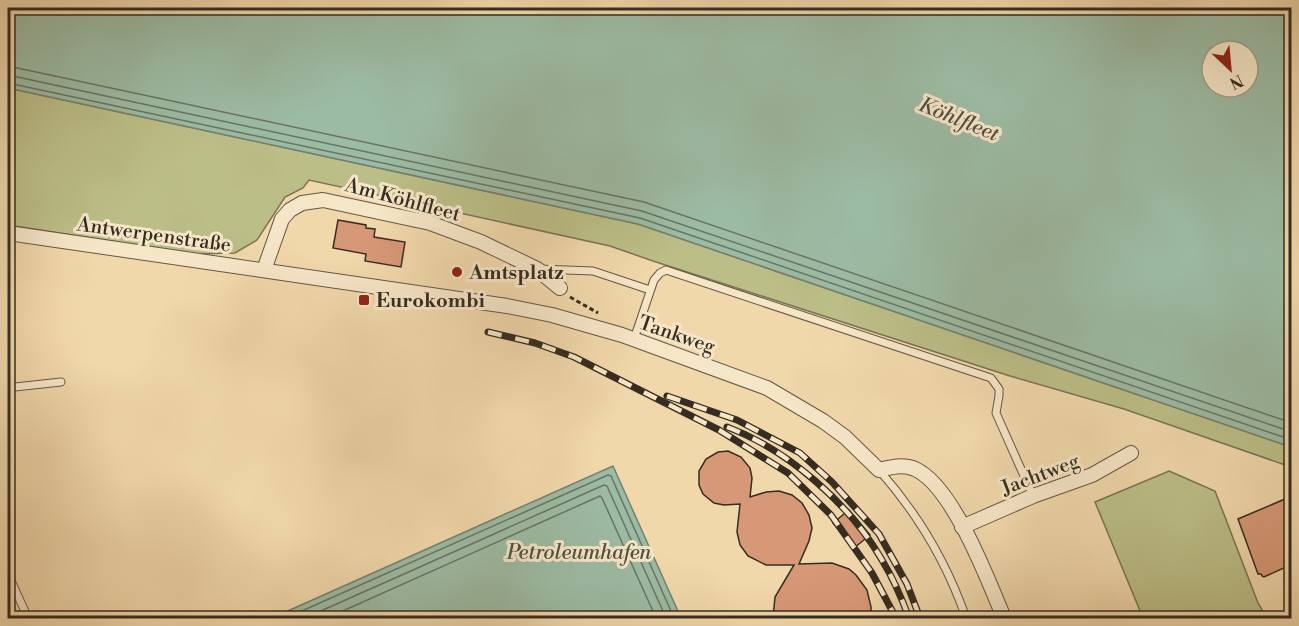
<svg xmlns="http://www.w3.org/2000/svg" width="1299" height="626" font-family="'Libre Bodoni',serif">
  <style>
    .green { fill: #bcbe87; stroke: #797554; stroke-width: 1.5 }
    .water { fill: #9cbba4; stroke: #738270; stroke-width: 1.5; fill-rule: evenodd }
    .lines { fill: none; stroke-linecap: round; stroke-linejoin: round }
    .shore { stroke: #697462; stroke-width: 1.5 }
    .building { fill: #d79877; stroke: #362c21; stroke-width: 1.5 }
    .service-casing { stroke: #655744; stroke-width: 9 }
    .minor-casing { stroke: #655744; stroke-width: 16 }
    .path { stroke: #362c21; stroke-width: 3; stroke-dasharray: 4.5 3; stroke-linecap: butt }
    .service { stroke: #f6e6c8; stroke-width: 7 }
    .minor { stroke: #f6e6c8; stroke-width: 14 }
    .rail-casing { stroke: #362c21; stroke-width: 7 }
    .rail { stroke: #f6e6c8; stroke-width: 4.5; stroke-dasharray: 14; stroke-linecap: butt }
    .poi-dot { fill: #8f2418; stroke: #f6e6c8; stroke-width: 2 }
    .labels { text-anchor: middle; stroke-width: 6; stroke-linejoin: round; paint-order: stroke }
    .street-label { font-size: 20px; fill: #362c21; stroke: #f6e6c8 }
    .poi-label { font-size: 20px; font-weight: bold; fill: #362c21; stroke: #f6e6c8; text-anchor: start }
    .water-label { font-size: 21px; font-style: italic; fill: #505042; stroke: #f6e6c8 }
  </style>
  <rect width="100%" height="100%" fill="#f1d8ab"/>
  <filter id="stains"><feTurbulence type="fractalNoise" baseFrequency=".00333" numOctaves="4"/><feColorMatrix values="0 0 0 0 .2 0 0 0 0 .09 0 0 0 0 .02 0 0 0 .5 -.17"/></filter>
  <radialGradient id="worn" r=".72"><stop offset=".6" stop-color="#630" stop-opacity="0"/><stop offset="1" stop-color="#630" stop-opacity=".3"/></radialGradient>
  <g class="green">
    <path d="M8 88 638 224 1291 447V467L1124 409 1010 376 653 261 610 246 309 180 303 188 285 197 257 240 235 253 194 254 8 225Z"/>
    <path d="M1169 471 1215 491 1258 603 1267 618H1143L1095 502Z"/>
  </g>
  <g class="water">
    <path d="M8 8H1291V447L638 224 8 88ZM1212 51H1248V87H1212Z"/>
    <path d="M613 466 681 618H272Z"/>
  </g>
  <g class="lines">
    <g class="shore">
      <path d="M8 66 644 202 1292 423"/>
      <path d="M8 75 642 211 1292 432"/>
      <path d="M8 83 640 218 1292 440"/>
      <path d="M286 618 608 475 611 476 674 618"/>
      <path d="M305 618 604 485 607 486 666 618"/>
      <path d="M327 618 600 496 602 498 656 618"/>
    </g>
  </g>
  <g class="building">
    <path d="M338 220 366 225V228L375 229 374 237 405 242 401 267 365 261 366 254 333 248Z"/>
    <path d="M728 451 741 457 750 468 752 478 750 497 766 492 779 491 792 495 802 503 809 515 812 528 809 541 799 564 832 563 849 569 856 575 867 590 871 607V618H773L775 597 794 565H766L748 556 740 545 737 532 740 504 724 505 714 503 703 494 699 485V471L706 459 718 452Z"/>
    <path d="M1292 496V568L1286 567 1264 577 1262 576 1261 574H1258L1238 519Z"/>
    <path d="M849 510 870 535 854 548 833 523Z"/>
  </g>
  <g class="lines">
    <g class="service-casing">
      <g id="service">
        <path d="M539 269 593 271 650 290"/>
        <path d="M634 339 654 280 660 273 666 270 991 378 999 389V396L996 413 1033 496"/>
        <path d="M8 389 15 387 61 382"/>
        <path d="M879 470C918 514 947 563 966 618"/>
        <path d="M8 574 28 618"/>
      </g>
    </g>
    <g class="minor-casing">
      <g id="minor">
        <path d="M8 233 507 306 552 315 622 335 767 388 823 421 845 437 879 470C891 467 903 464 915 469 953 486 988 580 1004 618"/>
        <path d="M264 270 282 219 290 210 302 203 323 200 430 223 481 242 537 269 560 288"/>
        <path d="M962 527 1033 496 1092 475 1131 453"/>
      </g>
    </g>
    <path class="path" d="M570 297 598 313"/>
    <use href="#service" class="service"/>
    <use href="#minor" class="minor"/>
    <g class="rail-casing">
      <g id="rail">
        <path d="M488 332 535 343 574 357 719 430 788 473 831 515 872 573 896 618"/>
        <path d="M667 396 737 420 800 453 832 482 879 534 907 584 920 618"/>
        <path d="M727 427C787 449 850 504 882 560 893 578 902 599 909 618"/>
      </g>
    </g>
    <use href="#rail" class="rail"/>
  </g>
  <g class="poi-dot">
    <circle cx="457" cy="272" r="6"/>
    <rect x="358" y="294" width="12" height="12" rx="3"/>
  </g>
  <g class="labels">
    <g class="street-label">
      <text transform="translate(403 199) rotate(15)" y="7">Am Köhlfleet</text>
      <text transform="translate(154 234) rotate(8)" y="7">Antwerpenstraße</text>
      <text transform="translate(677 334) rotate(19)" y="7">Tankweg</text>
      <text transform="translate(1040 474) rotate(-21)" y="7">Jachtweg</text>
    </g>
    <g class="poi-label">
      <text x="469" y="279">Amtsplatz</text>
      <text x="376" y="307">Eurokombi</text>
    </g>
    <g class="water-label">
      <text transform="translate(959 119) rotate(22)" y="7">Köhlfleet</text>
      <text x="579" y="559">Petroleumhafen</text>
    </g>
  </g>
  <rect width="1299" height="626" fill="none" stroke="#f1d8ab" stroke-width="30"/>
  <rect x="9" y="9" width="1281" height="608" fill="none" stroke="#362c21" stroke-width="3"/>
  <rect x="15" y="15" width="1269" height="596" fill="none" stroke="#362c21" stroke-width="1.5"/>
  <g transform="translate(1230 69) rotate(154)"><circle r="28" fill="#f6e6c8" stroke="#a99c85" stroke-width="1.5"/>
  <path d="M0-4.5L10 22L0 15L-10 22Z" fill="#8f2418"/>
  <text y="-9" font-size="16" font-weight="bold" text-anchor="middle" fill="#362c21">N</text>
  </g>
  <rect width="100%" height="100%" filter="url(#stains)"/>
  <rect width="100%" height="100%" fill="url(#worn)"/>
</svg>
